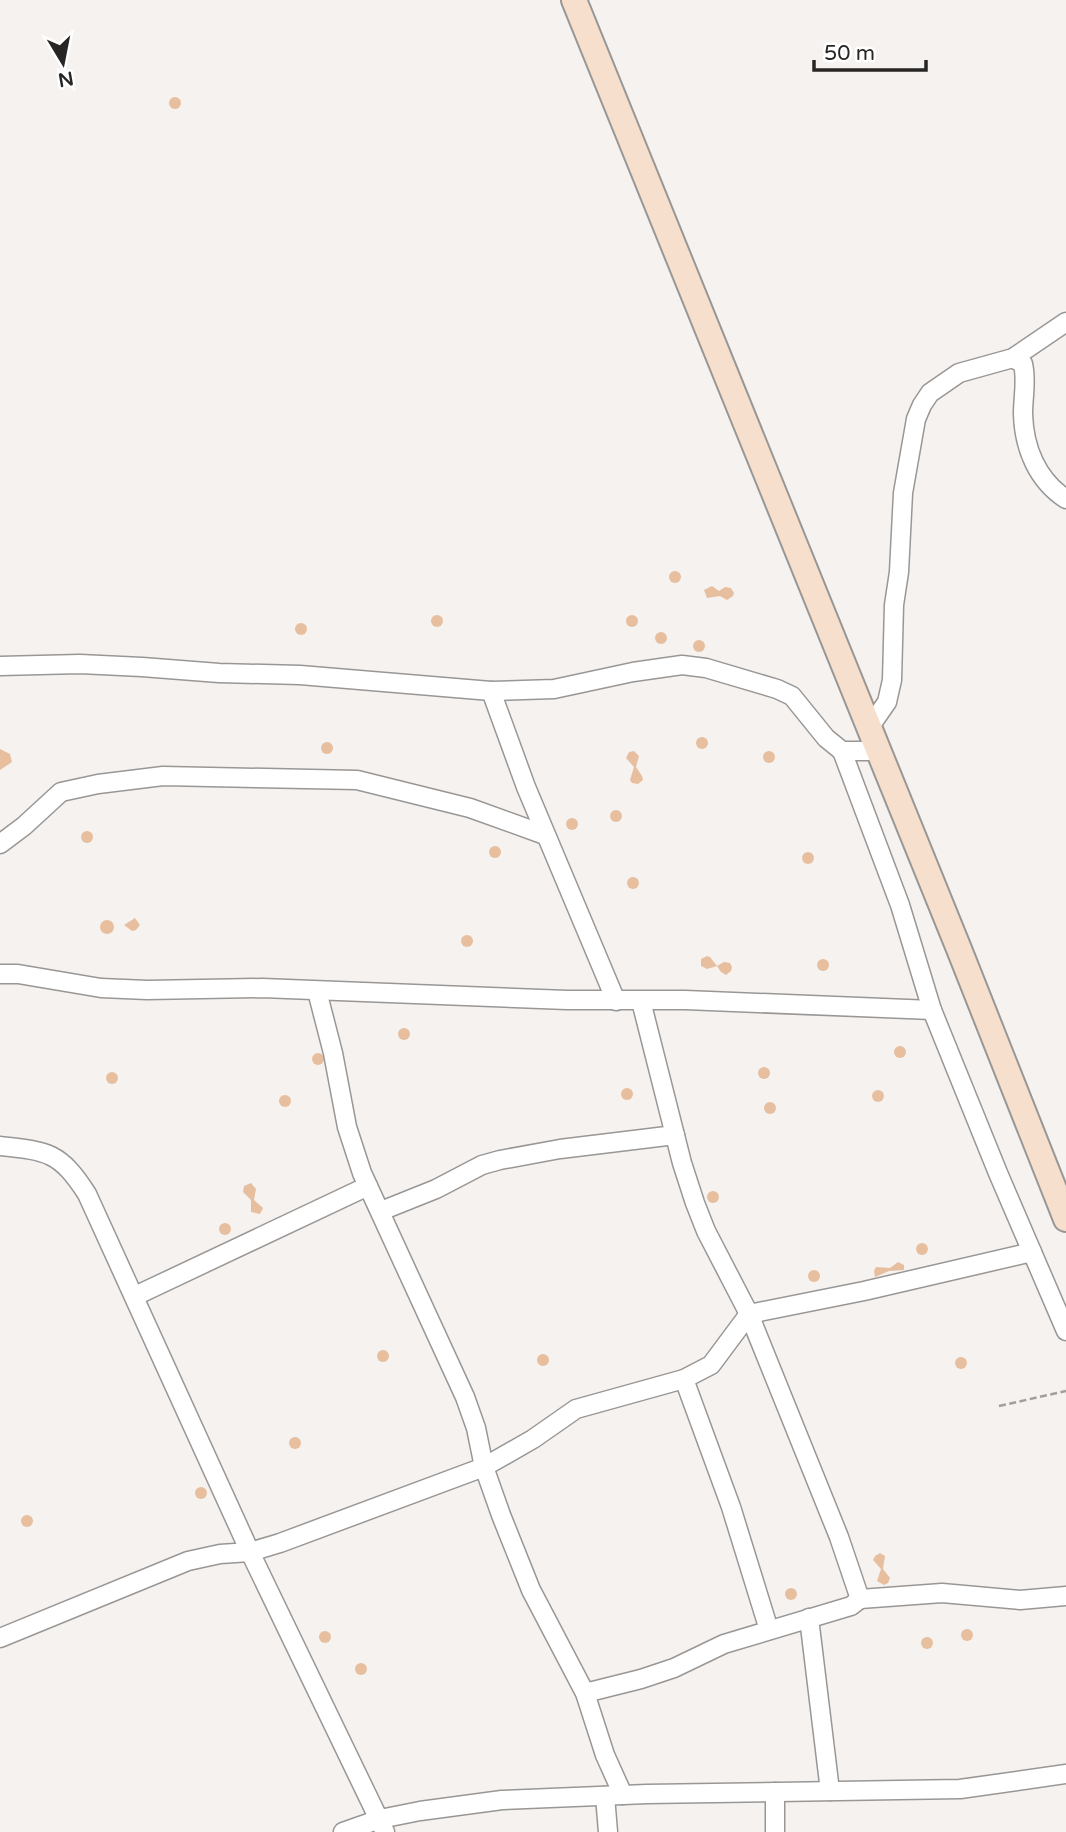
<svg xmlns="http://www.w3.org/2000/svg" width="1066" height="1832" font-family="'Varela Round',sans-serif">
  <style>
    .building { fill: #e7bf9f }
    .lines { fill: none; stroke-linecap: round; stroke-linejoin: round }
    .street-casing { stroke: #999795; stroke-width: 21 }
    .secondary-casing { stroke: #999795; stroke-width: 28 }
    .path { stroke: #a19f9d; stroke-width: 2.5; stroke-dasharray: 7 3.5; stroke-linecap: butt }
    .street { stroke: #fff; stroke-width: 18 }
    .secondary { stroke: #f6e0cd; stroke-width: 24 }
  </style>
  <rect width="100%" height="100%" fill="#f5f2f0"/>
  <g class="building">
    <circle cx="175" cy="103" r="6"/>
    <circle cx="675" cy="577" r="6"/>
    <path d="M712 586 719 591 725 587 731 588 734 593 733 596 727 600 720 596 707 598 704 590Z"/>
    <circle cx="632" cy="621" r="6"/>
    <circle cx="437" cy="621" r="6"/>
    <circle cx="301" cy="629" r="6"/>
    <circle cx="661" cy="638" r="6"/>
    <circle cx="699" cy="646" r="6"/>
    <circle cx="702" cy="743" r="6"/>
    <circle cx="327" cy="748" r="6"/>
    <path d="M0 749 10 754 12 762 0 770Z"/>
    <circle cx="769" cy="757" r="6"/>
    <path d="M634 751 639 756 636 767 642 776 643 780 638 784 632 783 630 780 634 767 626 758 629 752Z"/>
    <circle cx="616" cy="816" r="6"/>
    <circle cx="572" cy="824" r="6"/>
    <circle cx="87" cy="837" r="6"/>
    <circle cx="495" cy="852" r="6"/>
    <circle cx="808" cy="858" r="6"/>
    <circle cx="633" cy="883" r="6"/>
    <path d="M135 918 140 925 136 930 132 931 124 925Z"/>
    <circle cx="107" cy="927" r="7"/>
    <circle cx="467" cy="941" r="6"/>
    <path d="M707 956 710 957 717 966 707 969 701 966V959Z"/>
    <circle cx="823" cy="965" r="6"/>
    <path d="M724 962 730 963 732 967 731 971 726 975 721 972 717 966Z"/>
    <circle cx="404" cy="1034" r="6"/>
    <circle cx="900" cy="1052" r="6"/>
    <circle cx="318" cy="1059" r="6"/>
    <circle cx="764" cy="1073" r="6"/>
    <circle cx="112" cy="1078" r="6"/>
    <circle cx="627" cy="1094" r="6"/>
    <circle cx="878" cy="1096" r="6"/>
    <circle cx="285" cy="1101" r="6"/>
    <circle cx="770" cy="1108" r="6"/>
    <path d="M251 1183 256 1189 254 1200 263 1208 260 1214 251 1212V1200L243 1192 244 1186Z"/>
    <circle cx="713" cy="1197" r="6"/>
    <circle cx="225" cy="1229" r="6"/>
    <circle cx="922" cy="1249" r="6"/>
    <path d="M898 1262 904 1265V1270L889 1271 875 1277 874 1271 876 1267 890 1268Z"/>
    <circle cx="814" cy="1276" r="6"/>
    <circle cx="383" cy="1356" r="6"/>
    <circle cx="543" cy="1360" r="6"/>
    <circle cx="961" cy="1363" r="6"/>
    <circle cx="295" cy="1443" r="6"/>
    <circle cx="201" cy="1493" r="6"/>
    <circle cx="27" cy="1521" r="6"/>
    <path d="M880 1553 885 1556 883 1569 890 1578 888 1583 884 1585 877 1581 881 1569 873 1560 875 1556Z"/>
    <circle cx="791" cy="1594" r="6"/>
    <circle cx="967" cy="1635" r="6"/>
    <circle cx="325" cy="1637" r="6"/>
    <circle cx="927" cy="1643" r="6"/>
    <circle cx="361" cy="1669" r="6"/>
  </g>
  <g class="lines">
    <g class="street-casing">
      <g id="street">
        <path d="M1013 358 1023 364C1027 381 1023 396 1023 414 1024 448 1037 480 1066 499"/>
        <path d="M0 666 80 664 142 667 219 673 300 675 491 691 554 689 633 672 682 665 706 668 777 689 792 696 826 738 842 751H878"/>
        <path d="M491 691 526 787 616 1001"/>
        <path d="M869 728 887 702 892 680 894 605 899 572 903 493 916 419 922 405 930 393 959 373 1013 358 1066 322"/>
        <path d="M842 751 900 905 932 1010 998 1173 1066 1331"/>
        <path d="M0 844 24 826 61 792 98 784 163 776 357 780 470 808 545 835"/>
        <path d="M0 974H18L101 988 147 990 262 988 567 1000H685L932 1010"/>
        <path d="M317 991 333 1053 347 1127 362 1173 465 1397 476 1428 484 1467 501 1515 531 1590 585 1693 605 1755 623 1795"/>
        <path d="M641 1001 682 1163 695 1203 706 1231 749 1314 864 1291 1032 1252"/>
        <path d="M0 1146C48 1151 60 1152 87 1194L250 1552 385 1832"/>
        <path d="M381 1211 436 1189 482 1165 500 1160 560 1149 675 1135"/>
        <path d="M135 1296 368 1186"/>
        <path d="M684 1379 731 1507 769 1630"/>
        <path d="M860 1599 942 1593 1020 1600 1066 1596"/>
        <path d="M809 1618 830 1791"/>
        <path d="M0 1638 188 1561 220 1554 250 1552 280 1543 484 1467 533 1439 576 1409 684 1379 711 1365 749 1314"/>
        <path d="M585 1693 641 1679 674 1668 724 1644 851 1606 860 1599 839 1537 749 1314"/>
        <path d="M775 1792V1832"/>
        <path d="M605 1796 608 1832"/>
        <path d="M343 1832 380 1819 420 1811 502 1800 647 1794 960 1789 1066 1774"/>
      </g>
    </g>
    <g class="secondary-casing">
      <path id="secondary" d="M574 0 959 949 1066 1219"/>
    </g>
    <path class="path" d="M999 1406 1066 1391"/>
    <use href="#street" class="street"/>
    <use href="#secondary" class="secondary"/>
  </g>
  <g transform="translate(63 63) rotate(170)" stroke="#ffffff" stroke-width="5" paint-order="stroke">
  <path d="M0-5L12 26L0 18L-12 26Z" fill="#272625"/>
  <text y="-10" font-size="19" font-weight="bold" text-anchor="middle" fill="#272625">N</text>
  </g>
  <path d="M814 60v10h112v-10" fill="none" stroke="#272625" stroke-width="3.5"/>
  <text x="824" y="60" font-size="21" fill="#272625" stroke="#ffffff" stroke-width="5" paint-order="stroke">50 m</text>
</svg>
